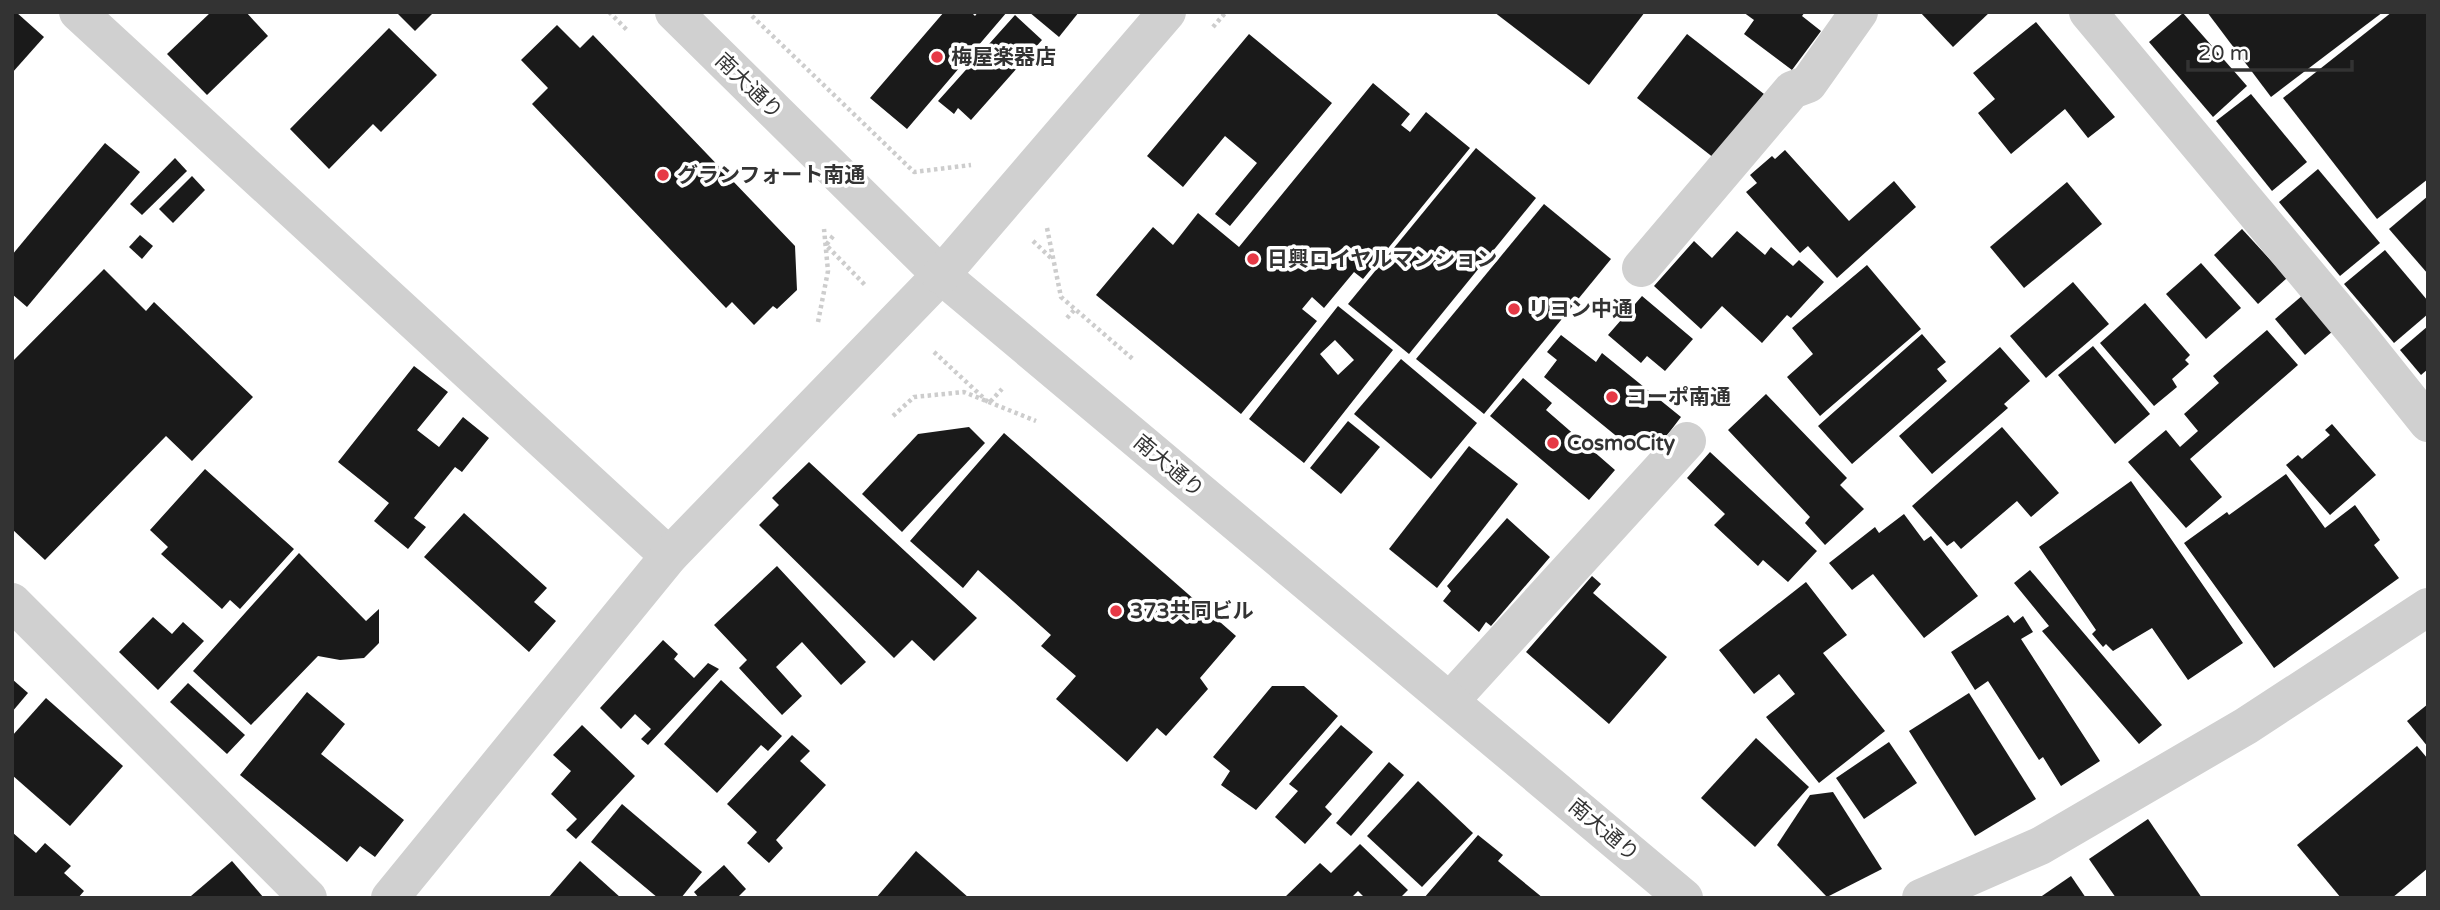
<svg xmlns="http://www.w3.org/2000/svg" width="2440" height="910" font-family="'Varela Round','Noto Sans JP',sans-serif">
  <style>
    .building { fill: #1a1a1a; fill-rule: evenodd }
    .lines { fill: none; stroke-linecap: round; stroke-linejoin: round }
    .path { stroke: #cdcdcd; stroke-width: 4.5; stroke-dasharray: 3.5 3.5; stroke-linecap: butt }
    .minor { stroke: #d0d0d0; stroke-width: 38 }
    .tertiary { stroke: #d0d0d0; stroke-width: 38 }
    .poi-dot { fill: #e63946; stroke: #fff; stroke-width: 2.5 }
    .labels { text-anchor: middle; stroke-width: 7; stroke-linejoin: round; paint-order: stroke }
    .poi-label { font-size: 21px; font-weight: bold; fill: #333; stroke: #fff; text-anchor: start }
    .street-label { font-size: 21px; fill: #333; stroke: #fff }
  </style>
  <rect width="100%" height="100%" fill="#fff"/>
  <g class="building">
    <path d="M12 12H16L44 37 12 73Z"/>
    <path d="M211 12H246L268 36 207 95 167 54Z"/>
    <path d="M396 12H434L415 31Z"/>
    <path d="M944 12H971L975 16 978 12H1007L907 129 870 98Z"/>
    <path d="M1029 12H1079L1059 37Z"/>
    <path d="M1494 12H1645L1589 85Z"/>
    <path d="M1743 12H1805L1802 16 1821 31 1792 70 1744 34 1754 20Z"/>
    <path d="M1920 12H1990L1953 47Z"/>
    <path d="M2207 12H2383L2271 97Z"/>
    <path d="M2392 12H2428V179L2377 219 2283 98Z"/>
    <path d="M2183 13 2247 86 2213 117 2149 42Z"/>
    <path d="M1015 15 1042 40 971 120 958 108 954 114 938 101Z"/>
    <path d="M2036 22 2115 117 2088 138 2065 109 2011 154 1978 113 1995 99 1973 73Z"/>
    <path d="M557 25 580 48 593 35 795 246 797 290 777 309 773 306 754 325 732 302 726 308 532 104 548 88 521 60Z"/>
    <path d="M389 28 437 75 381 132 373 124 329 169 290 129Z"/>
    <path d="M1249 34 1332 103 1230 226 1215 214 1257 163 1225 136 1183 187 1147 156Z"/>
    <path d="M1687 34 1764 94 1714 158 1637 98Z"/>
    <path d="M1373 83 1410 114 1401 125 1410 132 1426 112 1470 148 1363 279 1354 272 1324 308 1312 297 1302 309 1317 321 1241 414 1096 295 1153 227 1173 245 1198 213 1239 247Z"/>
    <path d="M2251 94 2307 162 2272 191 2216 121Z"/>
    <path d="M105 143 140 172 27 307 12 294V255Z"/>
    <path d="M1476 148 1536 198 1409 354 1348 304Z"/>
    <path d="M1785 150 1849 221 1894 181 1916 207 1837 278 1808 246 1800 253 1746 192 1757 183 1750 175 1772 156 1775 159Z"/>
    <path d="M175 158 187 171 142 215 130 204Z"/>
    <path d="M2318 169 2380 243 2340 276 2279 202Z"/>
    <path d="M192 176 205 190 173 223 159 209Z"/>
    <path d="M2067 182 2102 224 2024 288 1990 247Z"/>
    <path d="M2428 196V274L2389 229Z"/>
    <path d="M1544 204 1611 259 1484 414 1416 359Z"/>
    <path d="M2242 229 2287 278 2258 304 2214 255Z"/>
    <path d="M1737 231 1765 255 1771 247 1793 266 1799 260 1824 282 1791 318 1787 315 1762 343 1722 306 1701 329 1654 286 1694 241 1712 258Z"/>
    <path d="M140 235 153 246 142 259 129 247Z"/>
    <path d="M2385 250 2428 301V314L2394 343 2344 284Z"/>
    <path d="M2201 263 2241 308 2206 339 2166 294Z"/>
    <path d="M1867 265 1921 329 1820 416 1787 377 1813 354 1792 328Z"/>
    <path d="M104 269 146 311 154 302 253 397 192 461 166 436 45 560 12 529V362Z"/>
    <path d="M2073 282 2109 324 2046 378 2010 336Z"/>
    <path d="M2303 295 2333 331 2305 355 2275 319Z"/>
    <path d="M1642 296 1693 339 1665 371 1647 356 1641 363 1608 335Z"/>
    <path d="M2145 303 2190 355 2185 360 2189 364 2172 379 2177 387 2154 406 2100 343Z"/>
    <path d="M1338 306 1393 350 1304 463 1249 419ZM1335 340 1354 360 1338 375 1320 354Z"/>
    <path d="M2428 326V369L2421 375 2400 350Z"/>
    <path d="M2267 330 2298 365 2190 459 2222 497 2186 528 2128 462 2166 430 2180 447 2198 431 2184 414 2219 383 2213 376Z"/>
    <path d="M1922 334 1946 362 1937 369 1947 381 1852 464 1818 426Z"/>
    <path d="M1561 335 1596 362 1602 353 1681 417 1658 447 1642 434 1631 448 1544 377 1557 360 1547 352Z"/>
    <path d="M2093 346 2150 414 2115 444 2058 375Z"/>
    <path d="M2000 347 2030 381 2004 404 2008 408 1932 474 1899 436Z"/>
    <path d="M1401 359 1477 423 1431 479 1354 414Z"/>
    <path d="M414 366 448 392 417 430 439 447 463 417 489 438 462 472 455 467 414 518 426 527 408 549 374 521 389 503 338 462Z"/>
    <path d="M1523 378 1552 403 1546 410 1615 470 1589 500 1490 416Z"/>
    <path d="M1766 394 1847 478 1840 485 1864 509 1825 545 1805 523 1810 517 1728 430Z"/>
    <path d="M1348 421 1380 447 1341 494 1310 468Z"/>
    <path d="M2332 424 2376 475 2330 515 2286 465 2298 455 2302 459 2330 435 2325 430Z"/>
    <path d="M969 427 985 443 902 532 862 494 918 434Z"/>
    <path d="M2002 427 2059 493 2031 517 2017 501 1961 549 1954 541 1947 546 1912 506Z"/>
    <path d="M1004 433 1236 636 1200 678 1208 689 1166 736 1157 728 1127 762 1056 699 1076 676 1041 646 1051 635 978 570 963 588 910 541Z"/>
    <path d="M1469 446 1518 484 1437 588 1389 549Z"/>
    <path d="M1710 452 1817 551 1788 582 1763 560 1758 566 1714 525 1725 514 1687 478Z"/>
    <path d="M809 462 977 618 934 661 912 640 894 658 759 525 779 505 772 498Z"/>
    <path d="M205 469 294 549 240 609 230 600 222 609 161 554 168 547 150 530Z"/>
    <path d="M2286 474 2325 528 2355 505 2380 540 2374 545 2399 578 2274 668 2184 543 2227 512 2229 515Z"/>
    <path d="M2131 481 2243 643 2188 680 2152 628 2113 651 2106 644 2103 647 2092 634 2096 630 2039 547Z"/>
    <path d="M464 513 547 588 534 602 556 621 529 652 424 557Z"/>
    <path d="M1904 514 1924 541 1931 536 1978 596 1924 638 1873 574 1852 590 1829 563 1875 527 1879 533Z"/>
    <path d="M1507 518 1550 557 1491 626 1486 622 1479 632 1443 601 1451 591 1447 586Z"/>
    <path d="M299 553 366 621 379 609V643L364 658 340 660 318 656 251 725 193 671Z"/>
    <path d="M777 566 866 662 841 685 802 642 776 667 802 696 782 715 739 668 747 660 714 625Z"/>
    <path d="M2030 570 2162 725 2139 744 2042 631 2049 626 2014 583Z"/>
    <path d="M1592 576 1601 584 1593 593 1667 657 1609 724 1526 652Z"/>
    <path d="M1806 582 1847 635 1823 653 1885 731 1819 783 1766 717 1795 694 1779 674 1754 694 1719 650Z"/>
    <path d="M2008 615 2014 623 2023 616 2033 632 2021 639 2100 761 2061 786 2043 757 2039 760 1988 681 1975 690 1951 652Z"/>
    <path d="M153 617 172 634 183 622 204 641 158 690 119 652Z"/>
    <path d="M663 640 678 654 674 659 694 678 708 663 719 669 648 745 641 739 651 729 635 714 621 729 600 708Z"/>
    <path d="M12 679 28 693 12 712Z"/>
    <path d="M721 680 782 736 768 751 761 745 717 793 664 744Z"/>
    <path d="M188 683 245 735 227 754 170 702Z"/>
    <path d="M1272 686H1304L1338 716 1256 810 1221 785 1230 771 1213 757Z"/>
    <path d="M307 692 345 724 321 754 404 820 375 857 360 846 347 862 240 775Z"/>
    <path d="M1969 693 2036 799 1975 836 1909 731Z"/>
    <path d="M46 698 123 766 70 826 12 775V736Z"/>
    <path d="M2428 704V747L2407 721Z"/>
    <path d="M582 725 635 776 576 839 566 830 577 819 551 794 571 771 553 755Z"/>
    <path d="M1341 725 1373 752 1325 807 1332 814 1305 844 1275 817 1298 791 1289 784Z"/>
    <path d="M792 735 810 751 800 761 826 785 776 840 783 848 769 863 747 843 757 832 727 804Z"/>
    <path d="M1756 738 1809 787 1755 847 1701 798Z"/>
    <path d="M1889 742 1917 783 1864 819 1836 778Z"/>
    <path d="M2417 746 2428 759V868L2392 898H2341L2297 845Z"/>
    <path d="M1389 762 1404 775 1351 836 1336 823Z"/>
    <path d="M1418 781 1473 833 1422 887 1367 836Z"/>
    <path d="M1833 792 1882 869 1827 897 1777 845 1810 795Z"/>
    <path d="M622 804 702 872 681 898H658L591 842Z"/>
    <path d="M2148 819 2202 898H2116L2089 859Z"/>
    <path d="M12 832 36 853 45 843 71 866 64 873 84 891 78 898H12Z"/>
    <path d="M1478 835 1503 855 1498 861 1543 898H1424Z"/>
    <path d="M1360 844 1408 890 1400 898H1365L1358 891 1351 898H1284L1320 863 1331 873Z"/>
    <path d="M916 851 969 898H876Z"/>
    <path d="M232 861 264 898H193L191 896Z"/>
    <path d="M580 861 621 898H548Z"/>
    <path d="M724 865 746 889 737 898H699L694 892Z"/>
    <path d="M2071 876 2086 898H2039Z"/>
  </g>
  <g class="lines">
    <g class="path">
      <path d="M609 12 628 31"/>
      <path d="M752 16 914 172 971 165"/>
      <path d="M1213 27 1226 12"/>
      <path d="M1047 228 1061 297 1134 360"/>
      <path d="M833 236 826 245 865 285"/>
      <path d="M1033 241 1052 259"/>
      <path d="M1067 318 1075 309"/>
      <path d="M818 322 828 271 824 229"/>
      <path d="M934 352 989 403 1002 389"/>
      <path d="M893 416 914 397 964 392 1036 421"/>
    </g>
    <g class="minor">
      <path d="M78 12 669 556"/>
      <path d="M2088 12 2356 333 2428 423"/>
      <path d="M1641 268 1792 90 1808 84 1859 12"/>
      <path d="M12 602 308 898"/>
      <path d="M1450 701 1687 441"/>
      <path d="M390 898 669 556 941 275"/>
      <path d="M1921 898 2040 846 2246 726 2428 607"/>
    </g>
    <g class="tertiary">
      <path d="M674 12 941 275 1684 898"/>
      <path d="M941 275 1167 12"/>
    </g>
  </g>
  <g class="poi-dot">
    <circle cx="937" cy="57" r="7"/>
    <circle cx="663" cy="175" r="7"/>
    <circle cx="1253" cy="259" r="7"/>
    <circle cx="1514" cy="309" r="7"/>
    <circle cx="1612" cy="397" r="7"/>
    <circle cx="1553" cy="443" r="7"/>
    <circle cx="1116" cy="611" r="7"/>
  </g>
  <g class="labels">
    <g class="poi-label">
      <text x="951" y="64">梅屋楽器店</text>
      <text x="677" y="182">グランフォート南通</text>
      <text x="1267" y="266">日興ロイヤルマンション</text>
      <text x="1528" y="316">リヨン中通</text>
      <text x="1626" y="404">コーポ南通</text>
      <text x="1567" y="450">CosmoCity</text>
      <text x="1130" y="618">373共同ビル</text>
    </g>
    <g class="street-label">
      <text transform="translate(749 86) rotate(44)" y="7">南大通り</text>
      <text transform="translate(1169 466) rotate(40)" y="7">南大通り</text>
      <text transform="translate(1604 830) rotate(40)" y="7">南大通り</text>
    </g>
  </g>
  <rect width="2440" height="910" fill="none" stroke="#333333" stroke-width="28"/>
  <path d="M2188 60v10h164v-10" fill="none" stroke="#333333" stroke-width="3.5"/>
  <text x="2198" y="60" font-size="21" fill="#333333" stroke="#ffffff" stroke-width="5" paint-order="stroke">20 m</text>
</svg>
